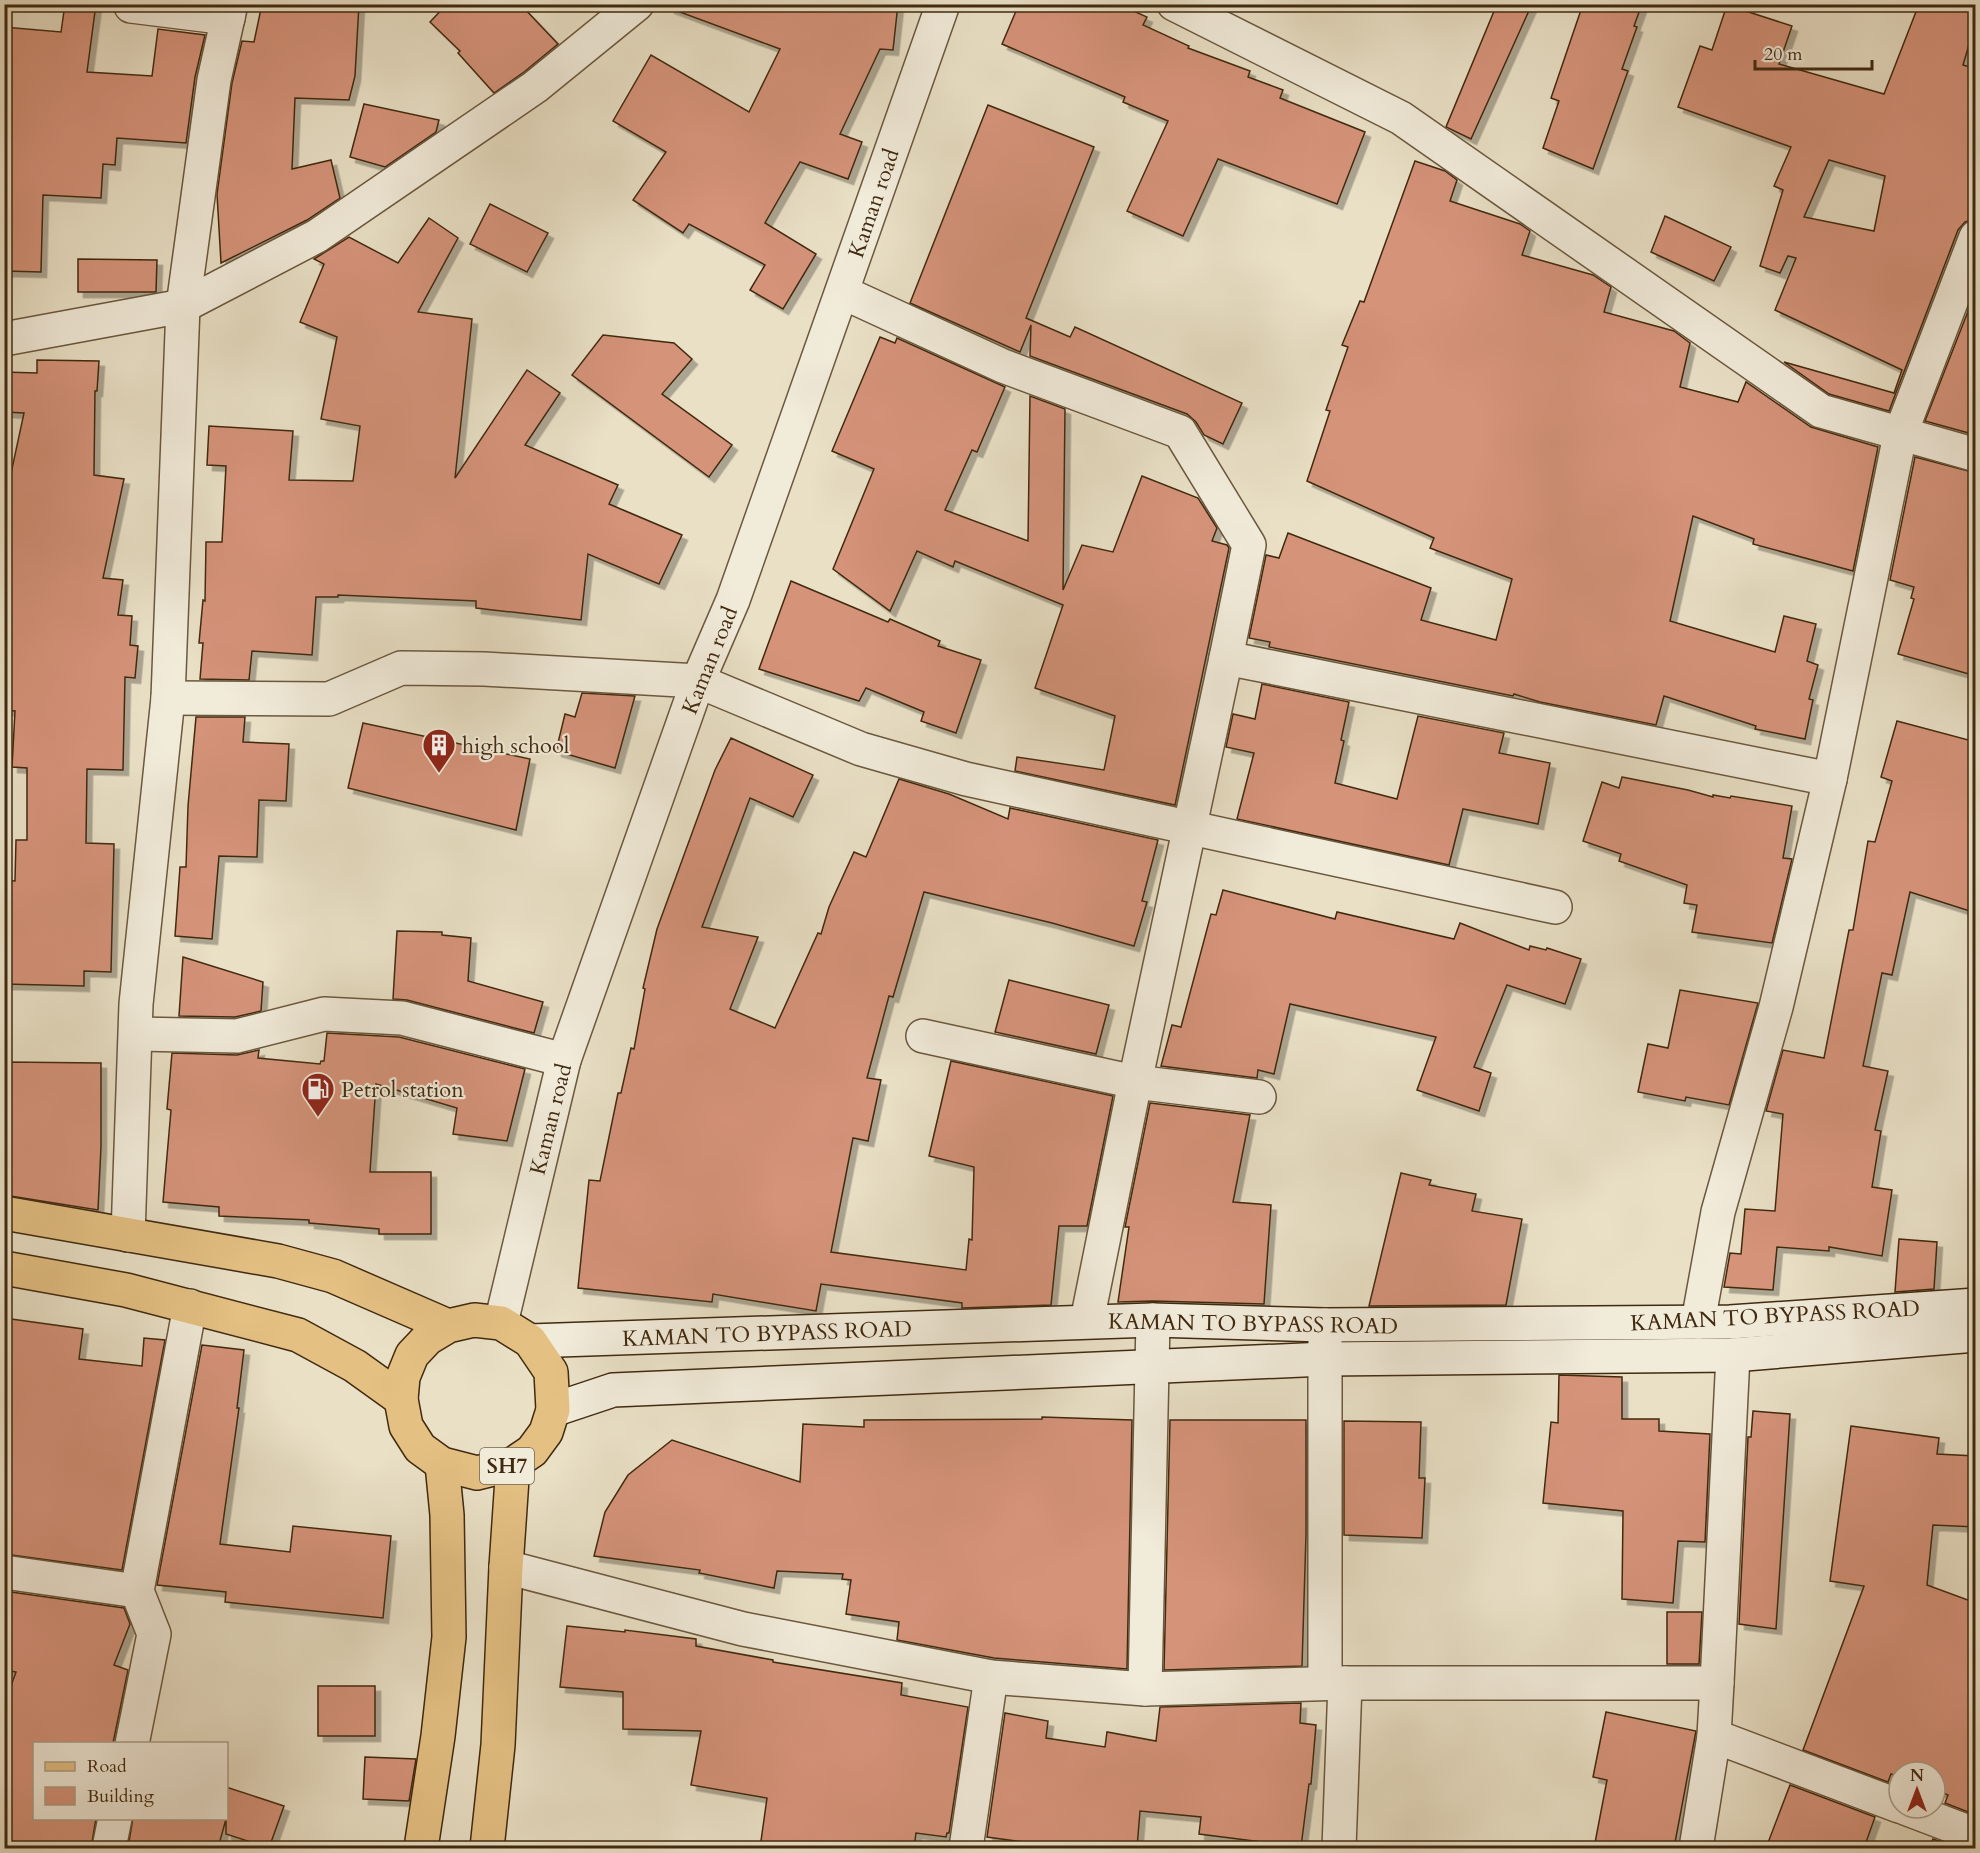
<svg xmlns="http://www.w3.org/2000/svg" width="1980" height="1853" font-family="Cardo,serif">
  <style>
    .building { fill: #d5937a; stroke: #412a10; stroke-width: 1.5; fill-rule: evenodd; filter: url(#shadow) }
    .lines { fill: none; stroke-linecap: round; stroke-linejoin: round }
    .street-casing { stroke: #6b583e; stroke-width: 36 }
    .secondary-casing { stroke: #412a10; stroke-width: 36 }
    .primary-casing { stroke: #412a10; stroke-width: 36 }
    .street { stroke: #f1ebda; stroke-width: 33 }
    .secondary { stroke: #f1ebda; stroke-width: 33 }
    .primary { stroke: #e4c083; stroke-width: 33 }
    .labels { text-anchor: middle; stroke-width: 4.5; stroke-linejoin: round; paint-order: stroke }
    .shield { fill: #f1ebda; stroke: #76644d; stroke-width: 1.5 }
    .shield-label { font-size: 21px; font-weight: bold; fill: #412a10 }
    .street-label { font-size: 22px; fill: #412a10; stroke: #f1ebda }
    .poi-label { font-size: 22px; fill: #412a10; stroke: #f1ebda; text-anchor: start }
  </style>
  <defs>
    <filter id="shadow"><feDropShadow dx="5.5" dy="5.5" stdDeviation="0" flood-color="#0004"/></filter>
  </defs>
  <rect width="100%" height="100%" fill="#e9e0c6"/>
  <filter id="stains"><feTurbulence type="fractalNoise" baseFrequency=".00333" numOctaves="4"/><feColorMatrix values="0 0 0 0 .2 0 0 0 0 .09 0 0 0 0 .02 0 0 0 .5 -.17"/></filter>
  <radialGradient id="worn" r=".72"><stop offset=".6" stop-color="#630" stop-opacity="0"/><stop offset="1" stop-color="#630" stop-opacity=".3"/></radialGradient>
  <g class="building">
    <path d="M65 4H96L87 72 152 76 158 29 205 35 195 77 186 143 117 138 115 165 103 164 101 198 43 195 41 272 4 271V27L61 32Z"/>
    <path d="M262 4H359L355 76 349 100 295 98 292 169 331 160 340 198 307 220 221 263 217 194 232 83 242 41 254 42Z"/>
    <path d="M447 4H520L558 44 524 72 494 93 458 53 460 51 430 22Z"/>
    <path d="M669 4H898L893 50 880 49 840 134 862 142 848 179 800 162 765 223 816 254 783 309 750 290 765 265 689 224 683 233 633 200 666 152 613 121 651 55 749 112 780 49 669 8Z"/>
    <path d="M1019 4H1118L1147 17 1143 25 1189 46 1188 48 1250 71 1248 77 1283 90 1280 98 1365 132 1337 204 1218 159 1183 236 1127 211 1168 121 1123 102 1125 97 1002 44Z"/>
    <path d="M1497 4H1532L1471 139 1446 127Z"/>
    <path d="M1583 4H1642L1634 26 1637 27 1622 69 1628 71 1593 169 1543 148 1559 101 1551 98Z"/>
    <path d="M1919 4H1976V21L1963 65 1976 69V219L1965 222 1958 230 1889 411 1829 394 1784 362 1894 393 1902 370 1775 310 1796 258 1788 256 1780 273 1760 266 1783 190 1774 186 1791 147 1678 107 1700 46 1712 50 1727 5 1792 26 1779 64 1884 94ZM1829 160 1885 176 1874 231 1804 217Z"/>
    <path d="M364 104 439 120 436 132 385 167 350 157Z"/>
    <path d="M988 105 1094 147 1026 318 1070 337 1075 327 1242 403 1223 444 1204 435 1196 422 1187 414 1030 356 1031 325 1020 352 910 303Z"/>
    <path d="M1415 161 1445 171 1457 180 1450 201 1520 224 1530 231 1522 255 1593 275 1611 287 1604 312 1674 331 1690 343 1680 387 1738 402 1746 382 1811 427 1878 447 1853 571 1753 544 1754 539 1693 516 1670 621 1775 652 1784 616 1816 624 1807 661 1818 665 1809 699 1813 700 1805 739 1755 729 1756 726 1664 696 1656 725 1540 702 1514 694 1513 696 1269 647 1270 642 1249 638 1266 555 1279 558 1288 533 1431 588 1421 620 1496 640 1512 579 1430 548 1434 538 1307 481 1330 411 1326 410 1348 347 1342 345 1360 301 1364 302Z"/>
    <path d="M490 204 548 233 527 272 470 244Z"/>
    <path d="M1665 216 1731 247 1714 281 1651 252Z"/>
    <path d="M429 218 458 238 418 312 472 319 455 478 527 370 560 393 525 445 618 485 609 504 682 535 659 584 588 554 581 620 476 608V601L338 595V597H316L312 655 252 651 249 680 200 679 203 643H199L203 600 205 601 206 542H222L226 466 207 465 209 426 293 431 289 480 353 481 360 426 321 419 337 337 300 322 324 264 314 259 349 237 398 263Z"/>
    <path d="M78 259 157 260 156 292H78Z"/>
    <path d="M1976 291V435L1925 421Z"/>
    <path d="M603 335 674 343 692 359 662 394 732 445 709 477 572 375Z"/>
    <path d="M880 337 895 343 897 338 1005 387 977 452 972 450 945 510 1028 541 1030 396 1065 409 1063 590 1082 545 1113 552 1142 476 1198 498 1217 528 1212 541 1227 545 1229 548 1175 805 1015 771 1017 757 1104 770 1115 716 1035 688 1063 605 955 561 953 567 917 551 890 611 833 569 874 469 832 451Z"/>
    <path d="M37 360 99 361 97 391H95L94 475 124 479 103 578 123 580 118 615 132 616 130 645 138 646 135 678 125 677 123 770 87 769 86 843 114 844 111 972 84 971V986L4 984V880L15 881 16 840H27V768L12 767 15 711 4 710V506L24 413 4 412V372L37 373Z"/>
    <path d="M1915 457 1976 473V676L1898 654 1914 599 1911 598 1914 587 1890 580Z"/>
    <path d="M791 581 888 622 890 619 940 641 938 646 981 660 956 733 921 721 924 712 866 688 859 701 759 669Z"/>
    <path d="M1262 684 1349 702 1341 740 1344 741 1335 783 1397 799 1418 716 1504 733 1499 753 1550 763 1538 824 1463 809 1449 865 1237 819 1254 753 1226 747 1233 714 1255 719Z"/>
    <path d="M582 693 635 696 615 768 556 751 565 714 575 717Z"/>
    <path d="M196 717H245L243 742 289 744 286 801 259 800 257 857 219 856 212 939 175 936 180 867H186L188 806Z"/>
    <path d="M1897 721 1976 742V913L1910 892 1892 975 1882 973 1863 1066 1888 1071 1875 1130 1881 1131 1872 1187 1892 1190 1882 1256 1829 1247V1251L1777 1247 1773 1290 1724 1287 1730 1253 1741 1254 1745 1209 1775 1211 1783 1114 1766 1111 1783 1050 1824 1058 1849 930H1853L1868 841 1875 842 1892 781 1881 777Z"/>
    <path d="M363 723 530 759 516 830 348 788Z"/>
    <path d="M731 738 813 775 793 817 750 798 702 927 758 937 730 1009 775 1028 818 933 821 934 829 907 854 852 866 857 899 779 949 794 1008 819 1010 808 1158 840 1142 901 1147 902 1134 946 1052 923 924 892 893 997 889 996 867 1078 881 1080 868 1141 853 1138 831 1252 966 1270 969 1239 972 1240 974 1167 929 1156 951 1061 1113 1096 1087 1226H1059L1051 1305 962 1308V1303L821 1284 816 1311 713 1294 712 1302 578 1288 589 1180 600 1181 618 1093H621L631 1048 634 1049 645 989 643 988 657 929 715 770Z"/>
    <path d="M1622 777 1688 790 1713 797V795L1730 798 1731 796 1792 806 1783 858 1792 859 1772 943 1692 932 1697 905 1684 903 1687 885 1619 861 1621 854 1583 841 1602 782 1619 788Z"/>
    <path d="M1223 890 1335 919 1337 912 1454 939 1460 923 1529 950 1530 946 1546 950 1547 948 1581 959 1565 1004 1507 985 1474 1067 1491 1073 1479 1111 1417 1090 1436 1037 1290 1004 1274 1074 1258 1070 1257 1078 1161 1066 1172 1025 1181 1027 1211 914 1216 915Z"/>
    <path d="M397 931 442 932V935L471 938 468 981 543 1002 534 1033 407 1000 393 999Z"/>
    <path d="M183 957 263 982 261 1011 235 1017 179 1016Z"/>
    <path d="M1009 980 1109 1005 1096 1054 995 1032Z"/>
    <path d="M1680 990 1758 1003 1729 1105 1686 1097 1685 1101 1638 1092 1648 1044 1668 1048Z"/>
    <path d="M327 1033 399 1037 525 1069 507 1141 453 1134 457 1108 376 1084 370 1172H431V1234H379V1229L309 1223V1220L219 1216V1207L163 1202 171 1110 167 1109 172 1053 237 1055 259 1050 258 1058 320 1064 321 1061H324Z"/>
    <path d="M4 1062 101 1063V1147L98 1210 4 1195Z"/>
    <path d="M1150 1103 1250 1115 1233 1202 1271 1205 1264 1304 1153 1301 1118 1302 1129 1227H1125Z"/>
    <path d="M1401 1173 1431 1180 1429 1185 1476 1194 1472 1211 1522 1219 1506 1305 1369 1306Z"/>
    <path d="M1899 1239 1937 1242 1934 1289 1895 1292Z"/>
    <path d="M4 1318 83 1329 79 1359 142 1366 144 1338 165 1340 122 1570 4 1554Z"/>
    <path d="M202 1345 244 1350 237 1408H239L220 1544 290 1552 293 1526 391 1536 383 1618 225 1602 226 1592 157 1585Z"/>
    <path d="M1559 1375 1622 1377V1419H1659V1431L1710 1434 1705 1542 1678 1541 1673 1603 1622 1599 1623 1511 1543 1503 1551 1422 1558 1423Z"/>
    <path d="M1753 1411 1790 1414 1776 1629 1739 1624 1748 1437H1751Z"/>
    <path d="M1042 1417 1132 1420 1127 1669 994 1658 897 1640 899 1622 846 1614 851 1580 842 1579 843 1574 777 1571 774 1588 699 1573 700 1570 594 1556 605 1512 628 1475 672 1440 800 1482 803 1424 864 1427V1420L1042 1419Z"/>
    <path d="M1170 1420H1306V1534L1302 1666 1164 1670Z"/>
    <path d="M1344 1421 1421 1422 1419 1478H1425L1422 1538 1344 1535Z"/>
    <path d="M1851 1426 1939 1438 1937 1454 1976 1456V1527L1933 1525 1927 1585 1976 1603V1815L1945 1803 1948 1795 1935 1790V1772H1899V1777L1891 1774 1888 1782 1803 1750 1864 1586 1830 1581Z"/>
    <path d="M4 1591 124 1608 130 1624 114 1665 128 1670 113 1743H34V1818H96L91 1848H4V1704L16 1672 4 1670Z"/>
    <path d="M1667 1612H1702L1699 1664H1667Z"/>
    <path d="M567 1626 625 1632V1630L696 1639V1646L773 1660V1662L902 1683 901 1695 968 1707 949 1833H947L946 1837 916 1833 914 1848H760L767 1798 691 1785 701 1731 623 1729V1692L560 1687Z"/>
    <rect x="318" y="1686" width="57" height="50"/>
    <path d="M1301 1703 1300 1723 1316 1725 1311 1784H1309L1301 1847 1199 1834 1201 1817 1140 1811 1137 1848H1068L987 1837 1005 1713 1048 1721 1046 1738 1105 1747 1107 1732 1156 1741 1160 1707Z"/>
    <path d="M1606 1712 1696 1731 1674 1848H1594L1607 1780 1593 1777Z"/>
    <path d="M365 1757 416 1759 409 1801 363 1799Z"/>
    <path d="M1790 1785 1875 1817 1864 1848H1766Z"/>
    <path d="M226 1787 284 1806 269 1848 226 1834V1819L218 1848H128L133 1818H226Z"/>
    <path d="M1933 1839 1959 1848H1929Z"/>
  </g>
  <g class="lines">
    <g class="street-casing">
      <g id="street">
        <path d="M1174 4 1401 118 1821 411 1976 455"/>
        <path d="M131 6 228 18"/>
        <path d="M842 292 1003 366 1180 432 1249 545 1226 658 1135 1082 1087 1321"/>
        <path d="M4 339 183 306 317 236 535 87 637 4"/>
        <path d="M1226 658 1830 779"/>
        <path d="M168 698 329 699 401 668 484 669 698 681 861 749 966 779 1555 907"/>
        <path d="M136 1034 237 1036 324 1014 402 1018 564 1060"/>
        <path d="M923 1036 1135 1082 1259 1097"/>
        <path d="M128 1235 136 1004 168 698 183 306 214 80 231 4"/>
        <path d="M1698 1322 1718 1212 1776 1007 1830 779 1900 435 1976 237"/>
        <path d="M501 1323 564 1060 698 681 733 600 943 4"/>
        <path d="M1325 1325V1683"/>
        <path d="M506 1567 743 1629 991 1677 1145 1689 1345 1683H1717L1733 1355"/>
        <path d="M4 1572 137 1591"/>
        <path d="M1717 1683 1714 1736 1899 1806"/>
        <path d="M1145 1689 1153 1320"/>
        <path d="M132 1744 154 1634 137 1591 190 1306"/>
        <path d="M1905 1808 1976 1835"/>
        <path d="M109 1848 115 1818"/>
        <path d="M966 1848 991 1677"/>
        <path d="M1339 1848 1345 1683"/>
        <path d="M1696 1848 1714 1736"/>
      </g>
    </g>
    <g class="secondary-casing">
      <g id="secondary">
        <path d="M530 1341 1153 1320 1325 1325 1730 1322 1976 1305"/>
        <path d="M553 1410 613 1390 1325 1359 1733 1355 1976 1335"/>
      </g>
    </g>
    <g class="primary-casing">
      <g id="primary">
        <path d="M4 1213 278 1261 333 1276 448 1326 474 1320 501 1323 530 1341 551 1372 553 1410 546 1432 532 1451 513 1464 477 1473 442 1464 420 1448 406 1426 401 1399 403 1377 412 1355 428 1338 448 1326"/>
        <path d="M4 1268 126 1290 298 1335 355 1366 401 1399"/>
        <path d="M421 1848 438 1736 449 1637 447 1515 442 1464"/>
        <path d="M487 1848 498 1745 506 1567 513 1464"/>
      </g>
    </g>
    <use href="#street" class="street"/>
    <use href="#secondary" class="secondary"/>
    <use href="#primary" class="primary"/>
  </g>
  <defs>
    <g id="building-pin" transform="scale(1.725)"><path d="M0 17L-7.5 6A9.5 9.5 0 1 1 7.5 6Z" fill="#8f2418" stroke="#f1ebda"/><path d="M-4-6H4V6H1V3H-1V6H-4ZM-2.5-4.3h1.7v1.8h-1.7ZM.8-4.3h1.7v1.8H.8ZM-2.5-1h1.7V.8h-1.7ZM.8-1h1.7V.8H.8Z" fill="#fff"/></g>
    <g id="fuel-pin" transform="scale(1.725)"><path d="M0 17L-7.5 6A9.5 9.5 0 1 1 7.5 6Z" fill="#8f2418" stroke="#f1ebda"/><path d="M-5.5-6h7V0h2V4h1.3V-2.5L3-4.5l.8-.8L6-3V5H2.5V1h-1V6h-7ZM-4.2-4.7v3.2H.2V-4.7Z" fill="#fff"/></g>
  </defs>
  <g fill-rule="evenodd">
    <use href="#building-pin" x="439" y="745"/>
    <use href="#fuel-pin" x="318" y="1089"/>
  </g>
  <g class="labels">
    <rect class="shield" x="480" y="1448" width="54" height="36" rx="4.5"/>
    <g class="shield-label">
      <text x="507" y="1473">SH7</text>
    </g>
    <g class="street-label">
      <text transform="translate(873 203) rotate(-71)" y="8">Kaman road</text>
      <text transform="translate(709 660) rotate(-68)" y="8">Kaman road</text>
      <text transform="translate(550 1119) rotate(-76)" y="8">Kaman road</text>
      <text transform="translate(1775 1315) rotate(-3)" y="8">KAMAN TO BYPASS ROAD</text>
      <text transform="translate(1253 1323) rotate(1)" y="8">KAMAN TO BYPASS ROAD</text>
      <text transform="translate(767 1333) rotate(-2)" y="8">KAMAN TO BYPASS ROAD</text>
    </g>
    <g class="poi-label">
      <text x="462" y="753">high school</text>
      <text x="341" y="1097">Petrol station</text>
    </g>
  </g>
  <rect width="1980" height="1853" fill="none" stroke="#e9e0c6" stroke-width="24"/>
  <rect x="6" y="6" width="1968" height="1841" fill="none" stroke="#412a10" stroke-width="3"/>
  <rect x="12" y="12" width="1956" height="1829" fill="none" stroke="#412a10" stroke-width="1.5"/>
  <rect x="33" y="1742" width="195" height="78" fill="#f1ebda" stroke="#ab9e89" stroke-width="1.5"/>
  <rect x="45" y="1762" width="30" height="9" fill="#e4c083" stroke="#ab9e89" stroke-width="1.5"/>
  <text x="87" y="1772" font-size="18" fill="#412a10">Road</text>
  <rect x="45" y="1787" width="30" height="18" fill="#d5937a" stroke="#ab9e89" stroke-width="1.5"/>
  <text x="87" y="1802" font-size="18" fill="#412a10">Building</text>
  <g transform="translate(1917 1790)"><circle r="28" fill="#f1ebda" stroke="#ab9e89" stroke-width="1.5"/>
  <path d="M0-4.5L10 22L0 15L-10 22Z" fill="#8f2418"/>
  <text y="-9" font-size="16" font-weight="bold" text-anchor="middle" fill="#412a10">N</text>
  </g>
  <path d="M1755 60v9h117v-9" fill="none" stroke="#412a10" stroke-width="3"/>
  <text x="1764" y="60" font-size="18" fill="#412a10" stroke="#f1ebda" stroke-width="4.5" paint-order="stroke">20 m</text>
  <rect width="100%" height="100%" filter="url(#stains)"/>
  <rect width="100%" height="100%" fill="url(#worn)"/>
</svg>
